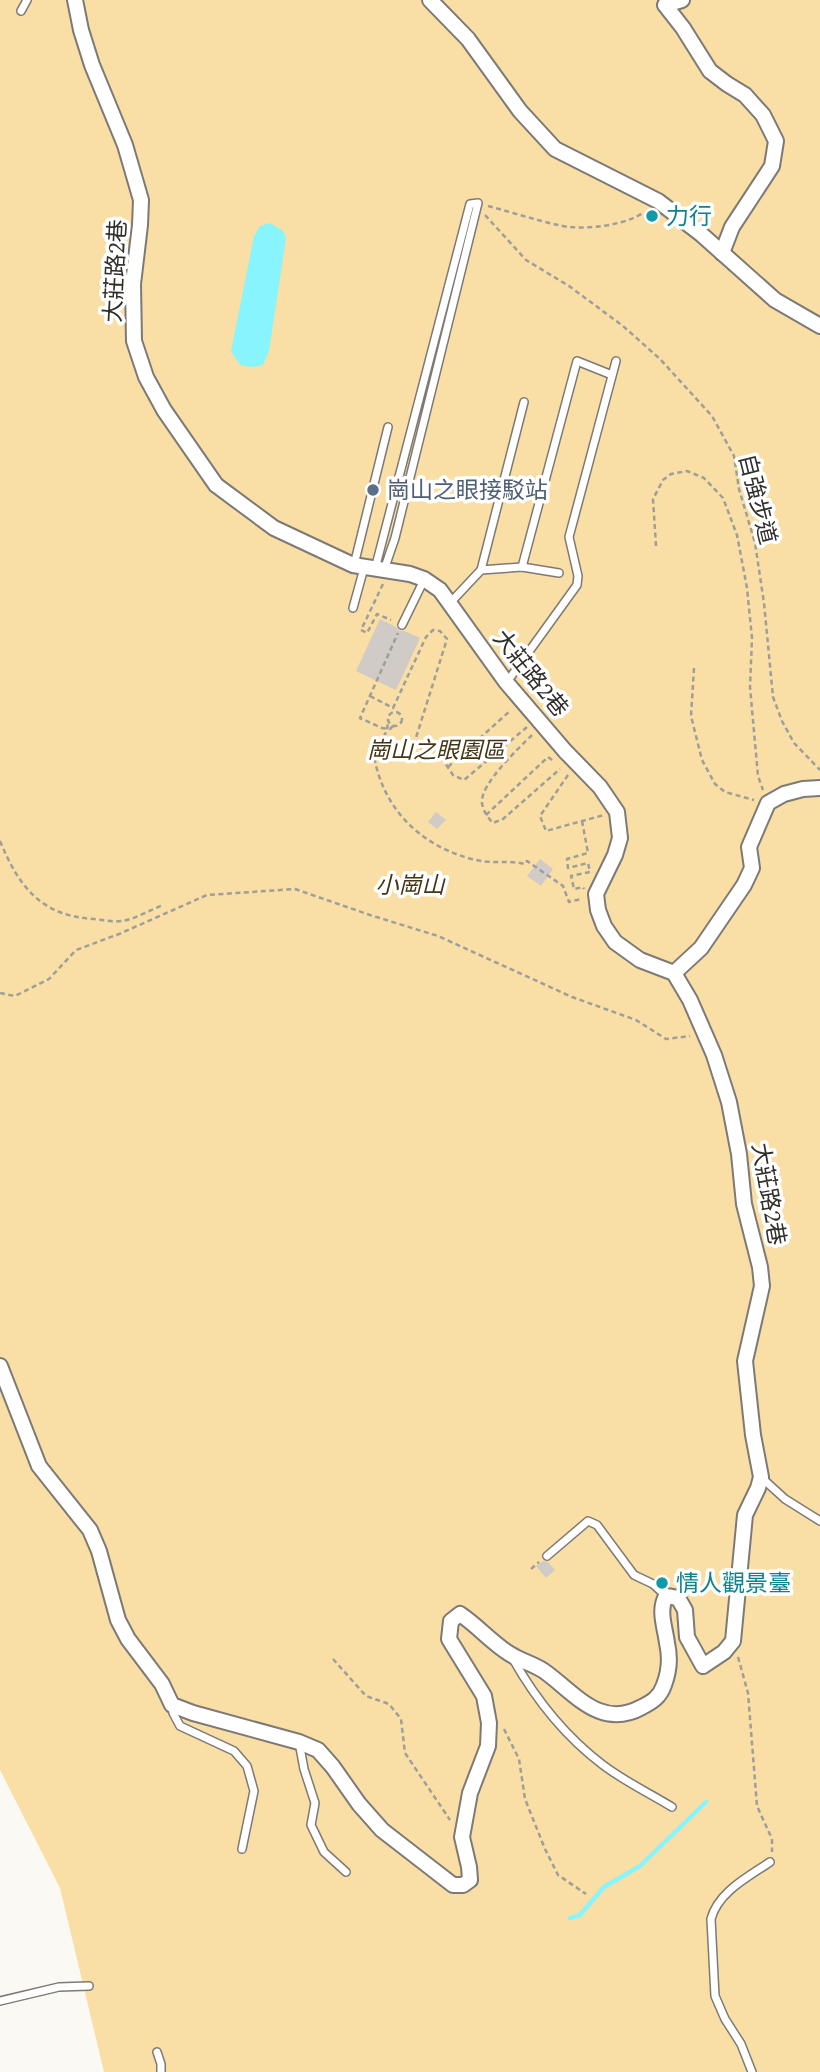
<svg xmlns="http://www.w3.org/2000/svg" width="820" height="2072" font-family="Spectral,'Noto Sans TC',serif">
  <style>
    .green { fill: #f9dea5 }
    .water { fill: #88f5fe }
    .lines { fill: none; stroke-linecap: round; stroke-linejoin: round }
    .stream { stroke: #88f5fe; stroke-width: 4.5 }
    .building { fill: #d0cbc7 }
    .service-casing { stroke: #7d7a75; stroke-width: 10 }
    .minor-casing { stroke: #7d7a75; stroke-width: 18 }
    .path { stroke: #9f9e99; stroke-width: 2.5; stroke-dasharray: 5 3.5; stroke-linecap: butt }
    .service { stroke: #fff; stroke-width: 7 }
    .minor { stroke: #fff; stroke-width: 14 }
    .path-bridge { stroke: #9f9e99; stroke-width: 2.5; stroke-dasharray: 5 3.5; stroke-linecap: butt }
    .culture-dot { fill: #0f9aa8; stroke: #fff; stroke-width: 2.5 }
    .service-dot { fill: #5c6f8a; stroke: #fff; stroke-width: 2.5 }
    .labels { text-anchor: middle; stroke-width: 7; stroke-linejoin: round; paint-order: stroke }
    .culture-label { font-size: 23px; fill: #0d838f; stroke: #fff; text-anchor: start }
    .street-label { font-size: 23px; fill: #2f2e2b; stroke: #fff }
    .service-label { font-size: 23px; fill: #4e5e75; stroke: #fff; text-anchor: start }
    .park-label { font-size: 23px; font-style: italic; fill: #443615; stroke: #fff }
  </style>
  <rect width="100%" height="100%" fill="#fbf9f3"/>
  <path class="green" d="M0 0H820V2072H104L60 1888 0 1770Z"/>
  <path class="water" d="M270 223 283 231 286 238 269 351 263 365 253 367 240 365 231 351 254 236 260 226Z"/>
  <g class="lines">
    <path class="stream" d="M570 1918 580 1915 604 1887 640 1866 706 1802"/>
  </g>
  <g class="building">
    <path d="M380 619 396 627 400 631H404L420 638 396 690 356 671Z"/>
    <path d="M436 812 446 820 437 829 428 822Z"/>
    <path d="M540 859 553 869 541 886 527 876Z"/>
    <path d="M543 1561 548 1562 555 1570 546 1578 536 1566Z"/>
  </g>
  <g class="lines">
    <g class="service-casing">
      <g id="service">
        <path d="M21 11 27 0"/>
        <path d="M354 565 388 427"/>
        <path d="M522 567 577 361 612 375"/>
        <path d="M375 569 470 204 478 203 395 538 384 570"/>
        <path d="M481 570 524 402"/>
        <path d="M450 603 481 570 522 567 559 573"/>
        <path d="M353 608 364 568"/>
        <path d="M402 625 424 580"/>
        <path d="M507 682 577 585 578 576 569 537 616 361"/>
        <path d="M762 1478 785 1499 820 1521"/>
        <path d="M547 1556 588 1521 597 1525 634 1575 653 1584 666 1596"/>
        <path d="M513 1659C535 1698 566 1737 603 1765 624 1781 649 1793 672 1807"/>
        <path d="M172 1706 173 1713 180 1726 234 1751 247 1766 254 1791 242 1849"/>
        <path d="M299 1742 304 1769 315 1803 311 1825 324 1852 346 1872"/>
        <path d="M0 2001 59 1987 89 1986"/>
        <path d="M157 2052 161 2064V2072"/>
        <path d="M752 2072 741 2044 725 2019 715 1996 711 1919C718 1892 748 1877 770 1862"/>
      </g>
    </g>
    <g class="minor-casing">
      <g id="minor">
        <path d="M430 0 468 39 520 111 555 149 658 201 701 234 775 300 820 326"/>
        <path d="M682 0 665 5 683 28 710 71 727 84 745 95 763 115 776 141 772 166 732 227 722 253"/>
        <path d="M674 973 701 948 744 885 752 868 749 847 768 803 784 794 803 789 820 788"/>
        <path d="M0 1366 39 1466 90 1530 99 1551 118 1620 128 1639 162 1684 172 1705 193 1713 299 1742 318 1750 333 1767 359 1804 382 1830 453 1885H463L470 1880 469 1867 462 1837 470 1793 488 1746 489 1723 484 1696 449 1639 451 1621 460 1614C478 1626 492 1643 510 1654 521 1661 534 1664 544 1671 575 1693 600 1730 642 1707 652 1702 660 1697 664 1685 669 1672 670 1656 667 1643 665 1627 658 1611 666 1596L678 1598 685 1610 687 1637 703 1666 724 1652 733 1641 745 1515 758 1488 761 1477 753 1435 745 1361 762 1286 760 1267 744 1204 739 1154 729 1102 714 1055 690 1000 674 973 640 960 615 942 604 926 598 910 596 894 615 855 620 838 617 812 600 787 565 751 506 682 440 590 424 579 410 574 353 565 274 528 216 485 164 410 146 377 134 341 133 284 140 225 141 200 125 145 92 65 81 30 75 0"/>
      </g>
    </g>
    <g class="path">
      <path d="M488 206C511 212 535 220 558 225 581 231 625 226 644 212"/>
      <path d="M485 215 526 260 569 286 623 326 660 359 712 416 734 456 739 489 755 543 764 603 773 697 782 721 794 743 820 770"/>
      <path d="M656 546 653 499 663 480 671 474 687 471 704 478 723 498 737 535 747 588 752 638 750 687 758 776 763 790"/>
      <path d="M383 584 361 630 367 633 377 614 391 620"/>
      <path d="M694 668 691 716 702 760 715 784 725 792 754 800"/>
      <path d="M370 696 393 708 426 637 433 630 440 631 447 639 414 744 443 760 453 775 464 780 527 727"/>
      <circle cx="395" cy="719" r="7"/>
      <path d="M393 726 390 729 382 728 360 718 398 633"/>
      <path d="M532 735C519 748 480 784 482 803 483 811 488 818 493 823L503 819 560 769"/>
      <path d="M379 744 373 749C380 807 420 847 476 860 492 864 509 860 525 864L527 861 563 886 569 902 581 899"/>
      <path d="M448 767 511 710"/>
      <path d="M568 775 540 816 546 831 604 815"/>
      <path d="M486 815 548 757 552 760"/>
      <path d="M582 821 588 853 567 859 568 868 588 863 590 872 571 876 574 889 583 887 584 889"/>
      <path d="M0 841C19 887 41 916 94 919 103 920 113 922 122 921 135 919 150 910 163 905"/>
      <path d="M0 993 15 996 49 979 76 950 119 934 207 895 295 889 370 915 438 936 572 997 636 1020 666 1039 690 1036"/>
      <path d="M531 1569 539 1562"/>
      <path d="M738 1657 748 1693 757 1806 772 1839V1852"/>
      <path d="M333 1659 366 1696 389 1704 401 1719 405 1753 450 1820"/>
      <path d="M504 1729 519 1759 525 1799 545 1849 558 1875 586 1894"/>
    </g>
    <use href="#service" class="service"/>
    <use href="#minor" class="minor"/>
    <path class="path-bridge" d="M379 744 387 731 388 720"/>
  </g>
  <g class="culture-dot">
    <circle cx="652" cy="216" r="7"/>
    <circle cx="662" cy="1583" r="7"/>
  </g>
  <circle class="service-dot" cx="373" cy="490" r="7"/>
  <g class="labels">
    <g class="culture-label">
      <text x="666" y="224">力行</text>
      <text x="676" y="1591">情人觀景臺</text>
    </g>
    <g class="street-label">
      <text transform="translate(115 271) rotate(-87)" y="8">大莊路2巷</text>
      <text transform="translate(758 499) rotate(76)" y="8">自強步道</text>
      <text transform="translate(531 673) rotate(51)" y="8">大莊路2巷</text>
      <text transform="translate(769 1194) rotate(80)" y="8">大莊路2巷</text>
    </g>
    <g class="service-label">
      <text x="387" y="498">崗山之眼接駁站</text>
    </g>
    <g class="park-label">
      <text x="436" y="758">崗山之眼園區</text>
      <text x="410" y="893">小崗山</text>
    </g>
  </g>
</svg>
